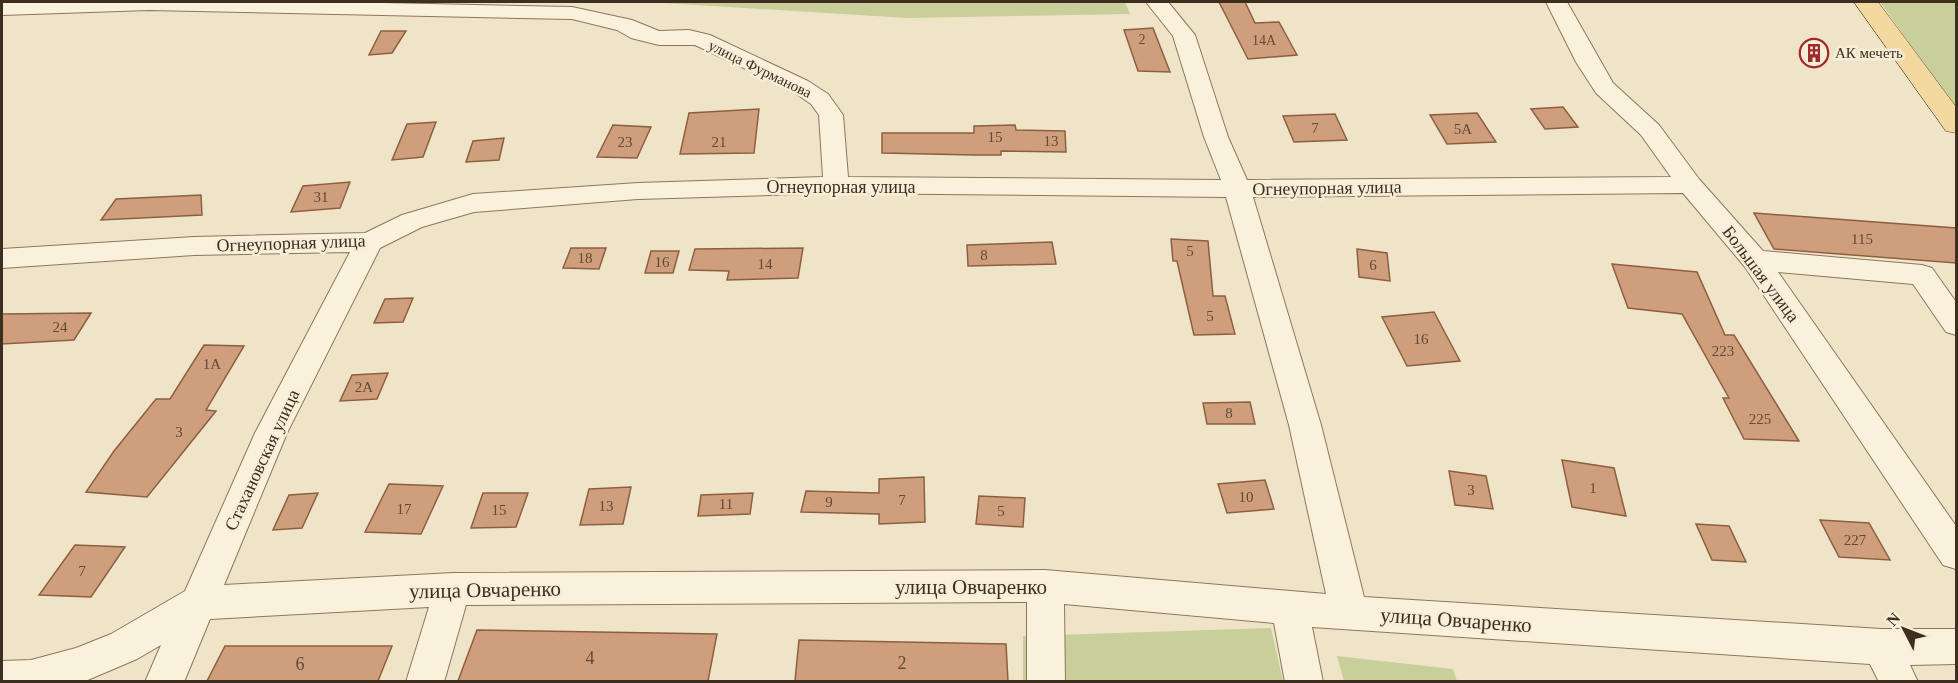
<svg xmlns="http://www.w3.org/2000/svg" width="1958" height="683" font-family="'Times New Roman',serif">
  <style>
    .green { fill: #c9cf9b }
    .building { fill: #cf9f7d; stroke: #8d5f41; stroke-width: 1.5 }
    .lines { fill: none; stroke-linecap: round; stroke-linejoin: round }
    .minor-casing { stroke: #8d765c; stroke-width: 2 }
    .major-casing { stroke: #5b4430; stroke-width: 1 }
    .minor { fill: #faf1dc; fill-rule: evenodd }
    .major { fill: #f3d9a0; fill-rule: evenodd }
    .labels { text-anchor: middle; stroke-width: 5; stroke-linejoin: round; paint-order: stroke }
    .far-number-label { font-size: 14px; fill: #624a37 }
    .far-poi-label { font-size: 15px; fill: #3d2e20; stroke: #f7eed8; text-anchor: start }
    .far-street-label { font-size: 15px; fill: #3d2e20; stroke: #f7eed8 }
    .number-label { font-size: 15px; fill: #624a37 }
    .street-label { font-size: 18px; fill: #3d2e20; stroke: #f7eed8 }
    .near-number-label { font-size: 18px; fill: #624a37 }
    .near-street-label { font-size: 21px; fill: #3d2e20; stroke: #f7eed8 }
  </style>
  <rect width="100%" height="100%" fill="#f0e4c8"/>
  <g class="green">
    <path d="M647 2H1125L1130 14 907 18Z"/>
    <path d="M1880 2H1956V108L1945 94Z"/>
    <path d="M1271 628 1283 681H1023V636Z"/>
    <path d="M1337 656 1453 669 1457 681H1344Z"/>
  </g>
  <g class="building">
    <path d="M1219 2H1245L1255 23 1279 22 1297 55 1248 59Z"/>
    <path d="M1153 28 1170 72 1138 71 1124 30Z"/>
    <path d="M381 31H406L392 53 369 55Z"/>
    <path d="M1563 107 1578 127 1545 129 1531 109Z"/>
    <path d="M759 109 754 153 680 154 689 113Z"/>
    <path d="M1477 113 1496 142 1447 144 1430 115Z"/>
    <path d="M1335 114 1347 140 1294 142 1283 116Z"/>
    <path d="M436 122 423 157 392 160 407 124Z"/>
    <path d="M613 125 651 127 637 158 597 157Z"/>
    <path d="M1015 125 1016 130 1065 131 1066 152 1001 151V155H975L882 153V133H974V126Z"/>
    <path d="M504 138 499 160 466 162 473 141Z"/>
    <path d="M350 182 340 208 291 212 303 186Z"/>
    <path d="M201 195 202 215 101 220 116 199Z"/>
    <path d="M1754 213 1956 228V263L1774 249Z"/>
    <path d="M1171 239 1208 241 1213 296H1225L1235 334 1194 335 1177 261H1173Z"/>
    <path d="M1052 242 1056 264 968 266 967 245Z"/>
    <path d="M571 248H606L599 269 563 268Z"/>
    <path d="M803 248 798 278 727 280 729 271 689 270 695 249Z"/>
    <path d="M1357 249 1387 253 1390 281 1359 277Z"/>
    <path d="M651 251H679L673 273H645Z"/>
    <path d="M1612 264 1697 272 1725 335H1734L1799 441 1744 439 1723 398H1729L1682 314 1628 308Z"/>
    <path d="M413 298 403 322 374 323 385 299Z"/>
    <path d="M1434 312 1460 361 1407 366 1382 317Z"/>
    <path d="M91 313 74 340 2 344V314Z"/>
    <path d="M204 345 244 346 206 410 216 411 147 497 86 492 114 451 156 399H170Z"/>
    <path d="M388 373 377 399 340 401 352 375Z"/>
    <path d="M1250 402 1255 424H1207L1203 403Z"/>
    <path d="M1562 460 1614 468 1626 516 1572 507Z"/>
    <path d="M1449 471 1486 476 1493 509 1455 505Z"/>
    <path d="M924 477 925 522 879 524V514L801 512 806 491 879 493V479Z"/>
    <path d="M1265 480 1274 509 1227 513 1218 484Z"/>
    <path d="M389 484 443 486 421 534 365 532Z"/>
    <path d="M631 487 623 524 580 525 589 489Z"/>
    <path d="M318 493 302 528 273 530 289 495Z"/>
    <path d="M483 493H528L516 527 471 528Z"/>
    <path d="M753 493 750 514 698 516 701 495Z"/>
    <path d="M979 496 1025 498 1023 527 976 524Z"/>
    <path d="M1820 520 1869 523 1890 560 1839 557Z"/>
    <path d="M1696 524 1729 526 1746 562 1712 560Z"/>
    <path d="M75 545 125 547 91 597 39 595Z"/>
    <path d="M477 630 717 634 708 681H458Z"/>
    <path d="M799 640 1006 644 1008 681H795Z"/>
    <path d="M225 646H392L378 681H207Z"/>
  </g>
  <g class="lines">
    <g class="minor-casing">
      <path id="minor" d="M33 2H335L572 7 632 20 659 31 689 30 710 35 808 81 828 94 843 115 848 177 1221 180 1204 137 1173 36 1146 2H1168L1195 35 1228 137 1247 180 1671 177 1641 135 1596 93 1576 62 1546 2H1567L1613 83 1659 125 1699 179 1763 251 1922 265 1932 268 1956 302V335L1946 332 1913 284 1778 272 1956 526V569L1943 565 1745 267 1683 193 1253 197 1321 425 1364 597 1881 629H1956V664L1910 665 1918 682H1879L1870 664 1312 627 1323 682H1285L1274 623 1064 604 1065 682H1027V602L466 605 444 682H406L429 607 210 619 184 682H145L161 645 137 659 83 682H2V661L31 660 76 648 111 634 185 591 255 433 350 252 194 255 2 268V249L194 237 365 233 402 215 473 194 638 183 823 177 819 115 811 104 792 91 695 45H659L631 38 617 30 572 19 149 10 2 15V3ZM836 193 1226 197 1289 425 1326 594 1045 570 453 573 224 585 287 433 380 248 422 227 474 212 638 199Z"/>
    </g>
    <g class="major-casing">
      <path id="major" d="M1854 2H1878L1956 107V133L1946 131Z"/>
    </g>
    <use href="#minor" class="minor"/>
    <use href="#major" class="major"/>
  </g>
  <defs>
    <g id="building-ring" transform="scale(1.5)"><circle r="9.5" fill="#f7eed8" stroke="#9e2a2b" stroke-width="1.5"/><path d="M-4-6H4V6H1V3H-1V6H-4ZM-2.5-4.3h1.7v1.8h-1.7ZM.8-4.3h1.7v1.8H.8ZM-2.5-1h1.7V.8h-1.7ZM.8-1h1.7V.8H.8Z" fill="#9e2a2b"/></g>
  </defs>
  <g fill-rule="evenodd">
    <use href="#building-ring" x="1814" y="53"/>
  </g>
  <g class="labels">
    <g class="far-number-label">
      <text x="1142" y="44">2</text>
      <text x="1264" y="45">14А</text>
    </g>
    <g class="far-poi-label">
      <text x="1835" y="58">АК мечеть</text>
    </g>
    <g class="far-street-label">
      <text transform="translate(760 69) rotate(26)" y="5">улица Фурманова</text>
    </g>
    <g class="number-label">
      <text x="1315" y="133">7</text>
      <text x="1463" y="134">5А</text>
      <text x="995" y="142">15</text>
      <text x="1051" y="146">13</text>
      <text x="625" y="147">23</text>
      <text x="719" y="147">21</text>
      <text x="321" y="202">31</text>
      <text x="1862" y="244">115</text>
      <text x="1190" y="256">5</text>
      <text x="984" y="260">8</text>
      <text x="585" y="263">18</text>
      <text x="662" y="267">16</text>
      <text x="765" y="269">14</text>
      <text x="1373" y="270">6</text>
      <text x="1210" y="321">5</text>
      <text x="60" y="332">24</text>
      <text x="1421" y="344">16</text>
      <text x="1723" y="356">223</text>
      <text x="212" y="369">1А</text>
      <text x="364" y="392">2А</text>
      <text x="1229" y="418">8</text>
      <text x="1760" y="424">225</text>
      <text x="179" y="437">3</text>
      <text x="1593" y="493">1</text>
      <text x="1471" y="495">3</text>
      <text x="1246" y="502">10</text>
      <text x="902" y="505">7</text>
      <text x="829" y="507">9</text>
      <text x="726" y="509">11</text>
      <text x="606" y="511">13</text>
      <text x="404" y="514">17</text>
      <text x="499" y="515">15</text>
      <text x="1001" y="516">5</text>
      <text x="1855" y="545">227</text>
      <text x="82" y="576">7</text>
    </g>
    <g class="street-label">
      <text x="841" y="193">Огнеупорная улица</text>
      <text transform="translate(1327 188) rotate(-1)" y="6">Огнеупорная улица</text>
      <text transform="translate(291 243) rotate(-2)" y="6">Огнеупорная улица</text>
      <text transform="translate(1761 274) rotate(53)" y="6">Большая улица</text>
      <text transform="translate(262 460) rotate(-65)" y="6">Стахановская улица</text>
    </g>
    <g class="near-number-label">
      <text x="590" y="664">4</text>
      <text x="902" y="669">2</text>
      <text x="300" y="670">6</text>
    </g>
    <g class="near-street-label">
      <text x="971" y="594">улица Овчаренко</text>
      <text transform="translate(485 590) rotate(-1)" y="7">улица Овчаренко</text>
      <text transform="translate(1456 620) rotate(4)" y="7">улица Овчаренко</text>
    </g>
  </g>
  <rect width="1958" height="683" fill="none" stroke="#3d2e20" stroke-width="6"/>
  <g transform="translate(1904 629) rotate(312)" stroke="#f7eed8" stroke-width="4.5" paint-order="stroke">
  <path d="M0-4.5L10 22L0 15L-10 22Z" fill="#3d2e20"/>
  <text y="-9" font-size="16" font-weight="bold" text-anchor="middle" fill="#3d2e20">N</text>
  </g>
</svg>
